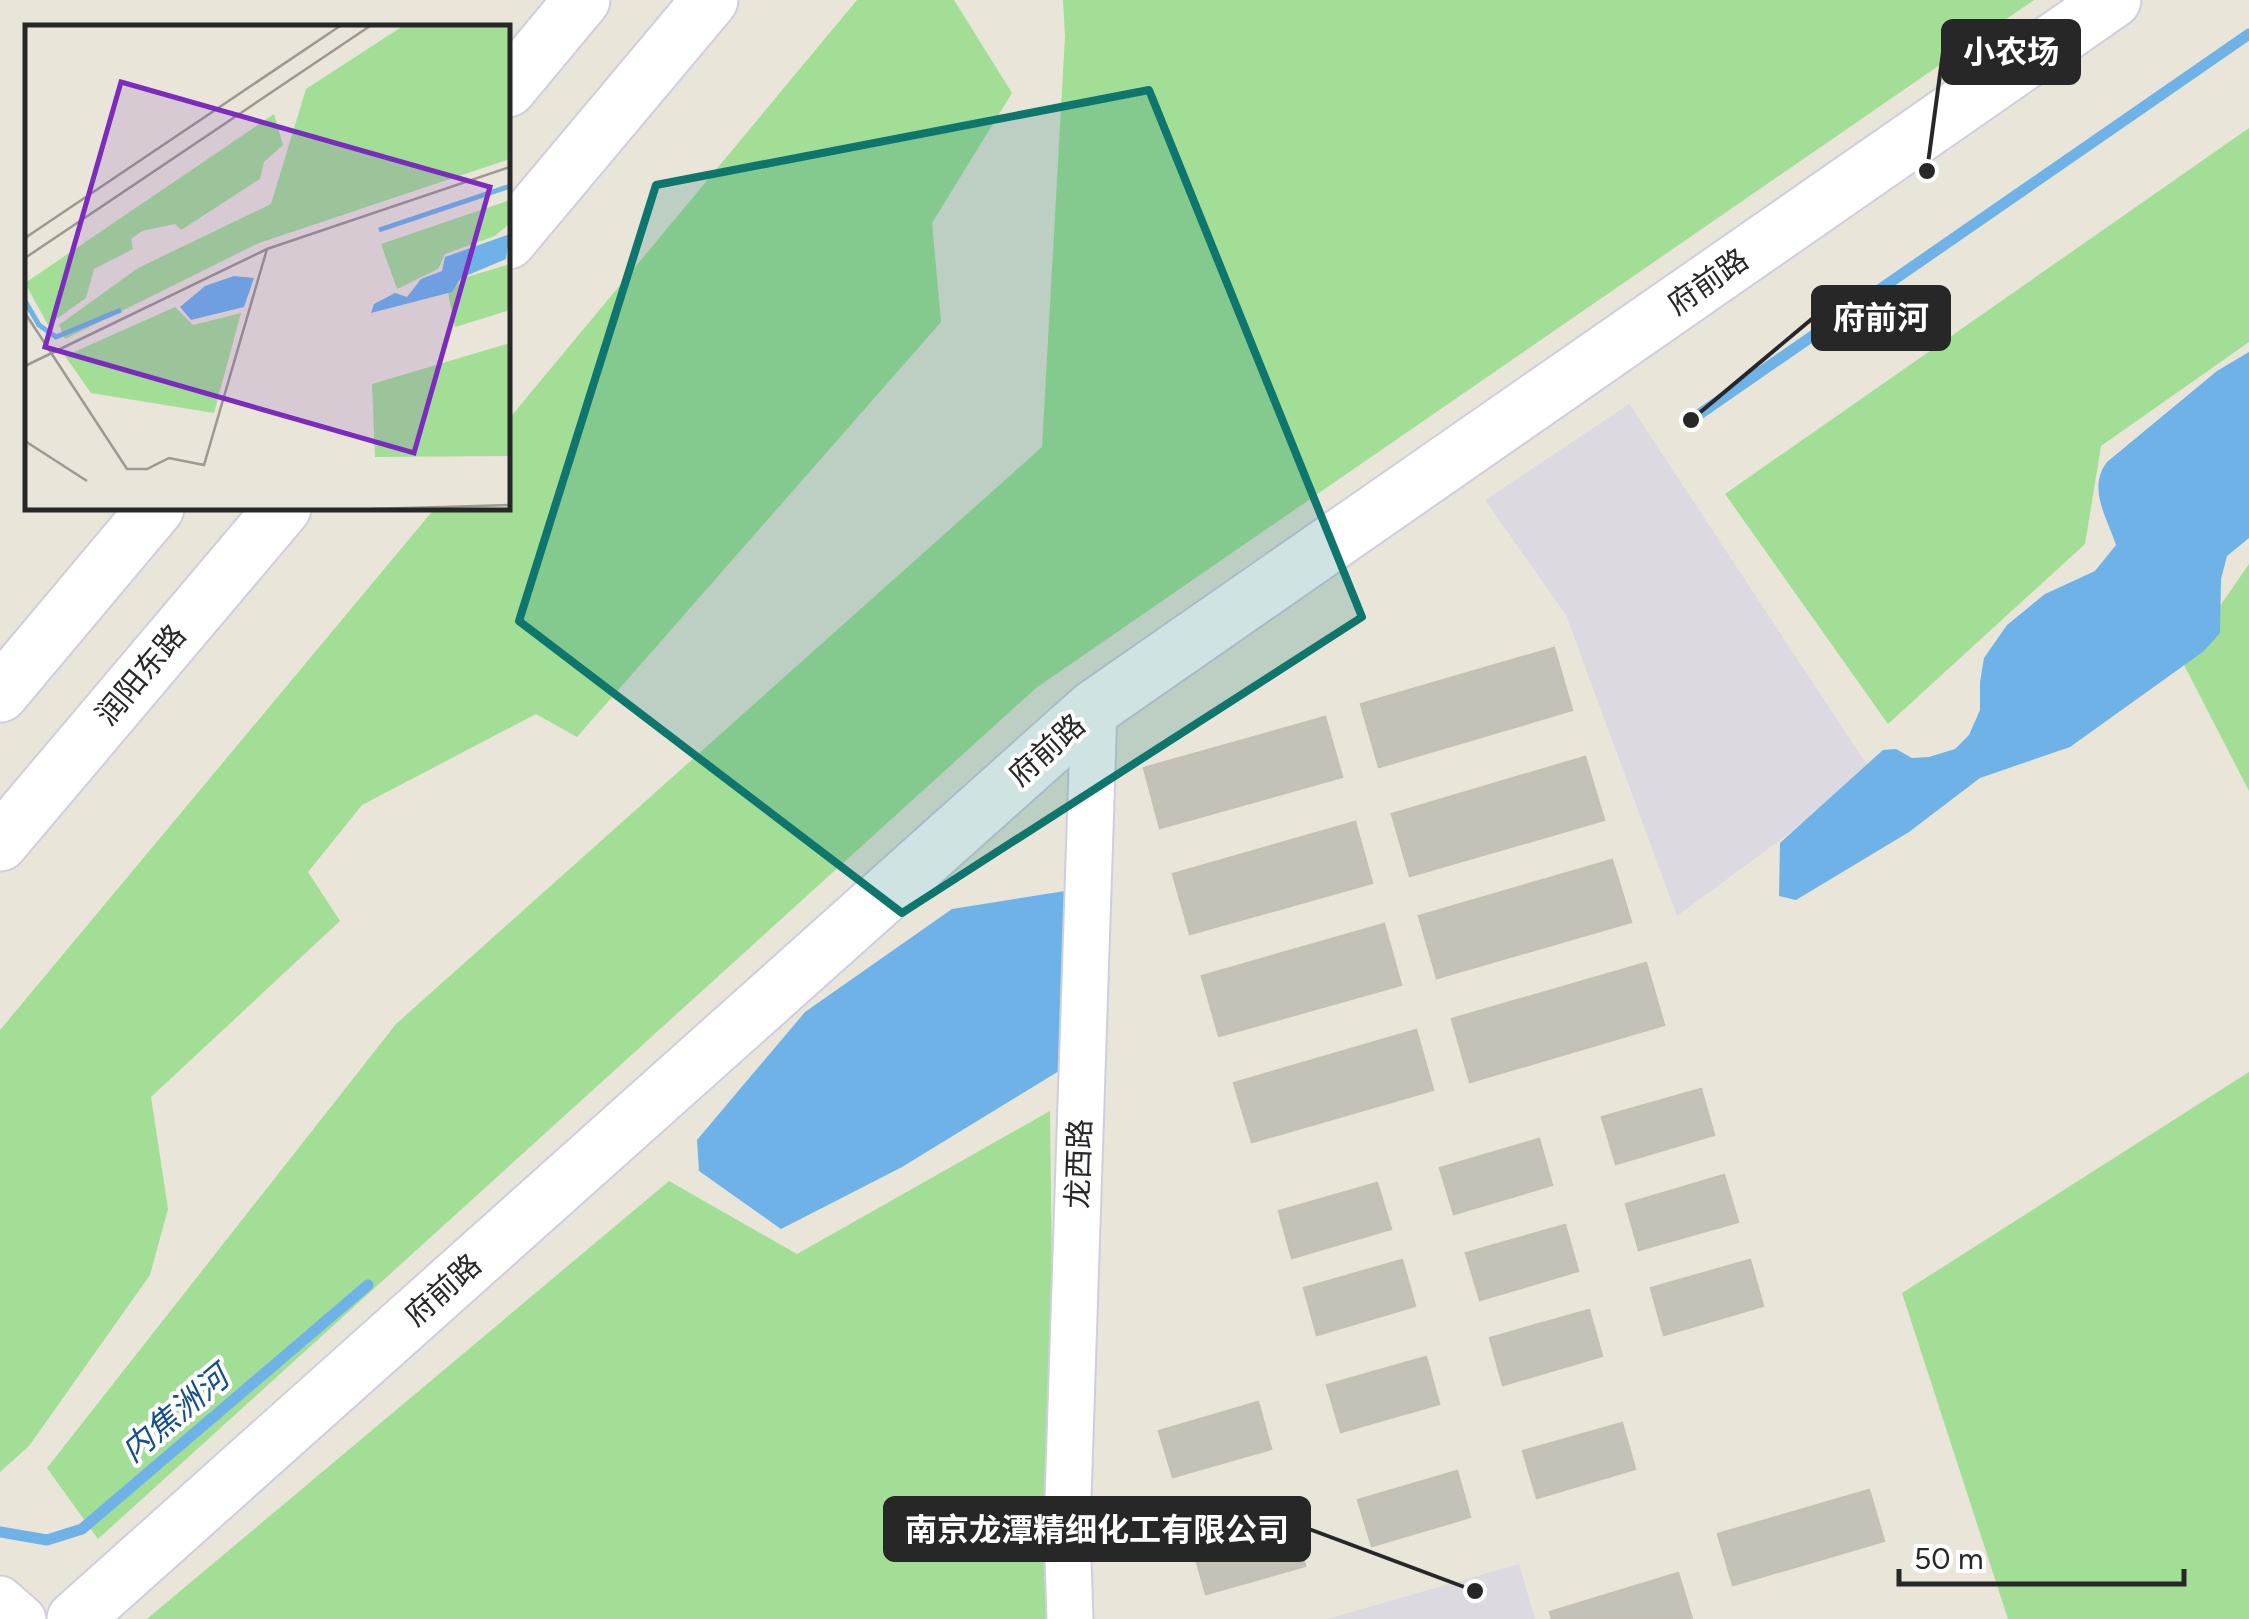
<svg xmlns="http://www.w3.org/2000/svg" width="2249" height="1619" font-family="Figtree,'Noto Sans SC',sans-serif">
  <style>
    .industrial { fill: #ddd9e1 }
    .green { fill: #a2de96 }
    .water { fill: #6eb2e8 }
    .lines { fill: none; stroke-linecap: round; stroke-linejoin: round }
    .stream { stroke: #6eb2e8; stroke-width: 11 }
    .building { fill: #c4c1b8; stroke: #c4c1b3; stroke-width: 2.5 }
    .street-casing { stroke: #cecedf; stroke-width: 49 }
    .secondary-casing { stroke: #cecedf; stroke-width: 59 }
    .street { stroke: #fff; stroke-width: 45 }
    .secondary { stroke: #fff; stroke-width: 55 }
    .marked { fill: #0f766e; fill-opacity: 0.2; stroke: #0f766e; stroke-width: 8; stroke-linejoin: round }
    .labels { text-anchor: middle; stroke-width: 8; stroke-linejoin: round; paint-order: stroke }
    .street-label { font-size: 30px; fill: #272727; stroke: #fff }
    .water-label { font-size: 32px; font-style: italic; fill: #134e8f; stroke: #fff }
    .inset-river { fill: none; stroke: #6eb2e8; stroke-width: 5 }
    .inset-road { fill: none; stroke: #9b9991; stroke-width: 2.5 }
    .view { fill: #7b2cbf; fill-opacity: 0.15; stroke: #7b2cbf; stroke-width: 5 }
    .inset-edge { fill: none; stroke: #272727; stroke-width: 5 }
    .leader { fill: none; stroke: #272727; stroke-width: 4 }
    .callout-dot { fill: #272727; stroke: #fff; stroke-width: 4 }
    .callout { fill: #272727; stroke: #272727; stroke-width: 4 }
    .callout-label { font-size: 32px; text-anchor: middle; font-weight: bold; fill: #fff }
  </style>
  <rect width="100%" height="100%" fill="#e9e5d8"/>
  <g class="industrial">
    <path d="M1629 404 1872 772 1677 916 1566 615 1485 500Z"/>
    <path d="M1519 1564 1535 1619H1327Z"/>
  </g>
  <g class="green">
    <path d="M857 0H954L1012 93 932 223 941 322 577 737 536 714 362 805 308 872 340 921 151 1097 168 1209 150 1275 29 1446 0 1472V1030L435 508H508V420Z"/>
    <path d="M1063 0H2034L1036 688 98 1539 47 1468 396 1024 1042 447 1065 37Z"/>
    <path d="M2249 128V342L2101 446 2085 544 1888 724 1725 494Z"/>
    <path d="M2249 564V791L2182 661Z"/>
    <path d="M2249 1072V1619H2008L1902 1293Z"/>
    <path d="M1050 1111 1056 1619H147L669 1181 797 1254Z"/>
  </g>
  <g class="water">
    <path d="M2249 352V538L2227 556 2221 579 2220 633 2204 651 2070 747 1980 778 1909 832 1796 900 1779 896 1780 843 1883 750 1896 749 1912 758 1929 757 1955 749 1969 735 1980 710V682L1984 658 2007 625 2045 594 2095 571 2116 545C2107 517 2087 489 2107 462L2217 371Z"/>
    <path d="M1065 891 1059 1071 902 1167 781 1229 699 1171 697 1140 805 1012 952 909Z"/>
  </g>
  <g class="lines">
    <g class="stream">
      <path d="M1691 420 2249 34"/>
      <path d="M0 1532 47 1540 82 1529 368 1285"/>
    </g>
  </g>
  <g class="building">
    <path d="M1554 648 1572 710 1379 767 1361 704Z"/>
    <path d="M1325 717 1342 777 1160 828 1144 768Z"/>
    <path d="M1585 757 1604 820 1410 876 1392 814Z"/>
    <path d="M1355 822 1372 883 1190 934 1173 874Z"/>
    <path d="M1612 860 1631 922 1437 978 1419 916Z"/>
    <path d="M1384 924 1401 985 1219 1036 1202 976Z"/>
    <path d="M1646 963 1664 1025 1470 1082 1452 1019Z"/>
    <path d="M1416 1030 1433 1090 1252 1142 1234 1083Z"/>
    <path d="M1701 1089 1714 1135 1616 1164 1602 1117Z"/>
    <path d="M1539 1139 1552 1185 1454 1214 1440 1168Z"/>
    <path d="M1724 1175 1738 1222 1639 1250 1626 1204Z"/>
    <path d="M1377 1183 1391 1229 1292 1258 1279 1211Z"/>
    <path d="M1565 1225 1578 1271 1480 1300 1466 1253Z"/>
    <path d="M1402 1260 1415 1306 1317 1335 1304 1288Z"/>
    <path d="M1750 1260 1763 1306 1664 1335 1651 1288Z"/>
    <path d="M1589 1310 1602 1356 1503 1385 1490 1338Z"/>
    <path d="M1426 1357 1439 1404 1341 1432 1327 1385Z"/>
    <path d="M1258 1402 1271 1449 1173 1477 1159 1431Z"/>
    <path d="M1622 1423 1635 1469 1537 1498 1523 1451Z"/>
    <path d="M1457 1471 1470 1517 1372 1546 1358 1500Z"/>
    <path d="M1869 1490 1884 1541 1733 1585 1718 1534Z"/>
    <path d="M1292 1519 1305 1566 1206 1594 1193 1548Z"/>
    <path d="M1678 1573 1692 1619H1552L1550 1612Z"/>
  </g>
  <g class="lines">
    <g class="street-casing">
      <g id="street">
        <path d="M0 1599 23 1619"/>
        <path d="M1070 1619 1067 1529 1094 708"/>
      </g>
    </g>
    <g class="secondary-casing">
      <g id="secondary">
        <path d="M508 89 582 0"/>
        <path d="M508 241 710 0"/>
        <path d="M0 694 156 508"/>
        <path d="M0 843 283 508"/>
        <path d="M75 1619 1094 708 2113 0"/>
      </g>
    </g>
    <use href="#street" class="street"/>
    <use href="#secondary" class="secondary"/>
  </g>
  <path class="marked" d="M1149 90 1362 617 902 913 519 621 656 185Z"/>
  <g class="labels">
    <g class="street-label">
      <text transform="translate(1708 282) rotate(-35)" y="10">府前路</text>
      <text transform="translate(141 675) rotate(-50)" y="10">润阳东路</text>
      <text transform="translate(1047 750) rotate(-42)" y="10">府前路</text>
      <text transform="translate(1079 1164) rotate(-88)" y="10">龙西路</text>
      <text transform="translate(443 1290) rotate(-42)" y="10">府前路</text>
    </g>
    <g class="water-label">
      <text transform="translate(175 1414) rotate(-40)" y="11">内焦洲河</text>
    </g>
  </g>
  <g transform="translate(25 25)">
    <rect width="485" height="485" fill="#e9e5d8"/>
    <path d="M378 1H485V134L234 218 40 314 34 300 113 243 246 179 281 64ZM249 89 258 120 239 137 235 154 156 205 150 199 117 206 106 214 108 224 69 244 61 273 23 300 0 258ZM485 175V198L470 211 420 229 413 244 372 264 356 219ZM485 239V285L430 302 423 268 442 252ZM150 282 168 300 216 288 189 388 66 368 40 331ZM485 318V431L350 432 347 359Z" fill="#a2de96"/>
    <path d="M485 209 481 234 436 253 427 267 346 288 349 279 370 268 382 272 396 254 417 246 420 232ZM209 251 229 253 219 282 166 295 155 282 180 261Z" fill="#6eb2e8"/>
    <path class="inset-river" d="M354 205 485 161M0 276 14 300 31 312 96 285"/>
    <path class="inset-road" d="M0 213 315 1M0 233 345 1M0 288 102 444H122L144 433 179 440 242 224M0 341 242 224 485 142M0 416 62 456M347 484 485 480"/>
    <path class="view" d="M96 57 465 162 389 428 20 322Z"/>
    <rect width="485" height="485" class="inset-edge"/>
  </g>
  <path class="leader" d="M1927 171L1943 52M1691 420L1813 318M1475 1591L1309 1529"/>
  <g class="callout-dot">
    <circle cx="1927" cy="171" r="10"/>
    <circle cx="1691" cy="420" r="10"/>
    <circle cx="1475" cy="1591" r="10"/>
  </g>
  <g class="callout">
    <rect x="1943" y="21" width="136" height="62" rx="10"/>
    <rect x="1813" y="287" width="136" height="62" rx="10"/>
    <rect x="885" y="1498" width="424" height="62" rx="10"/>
  </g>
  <g class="callout-label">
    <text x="2011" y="63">小农场</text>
    <text x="1881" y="329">府前河</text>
    <text x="1097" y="1541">南京龙潭精细化工有限公司</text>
  </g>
  <path d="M1899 1569v15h285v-15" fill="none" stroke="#272727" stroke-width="5"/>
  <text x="1914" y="1569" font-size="30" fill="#272727" stroke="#ffffff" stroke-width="8" paint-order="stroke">50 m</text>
</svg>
